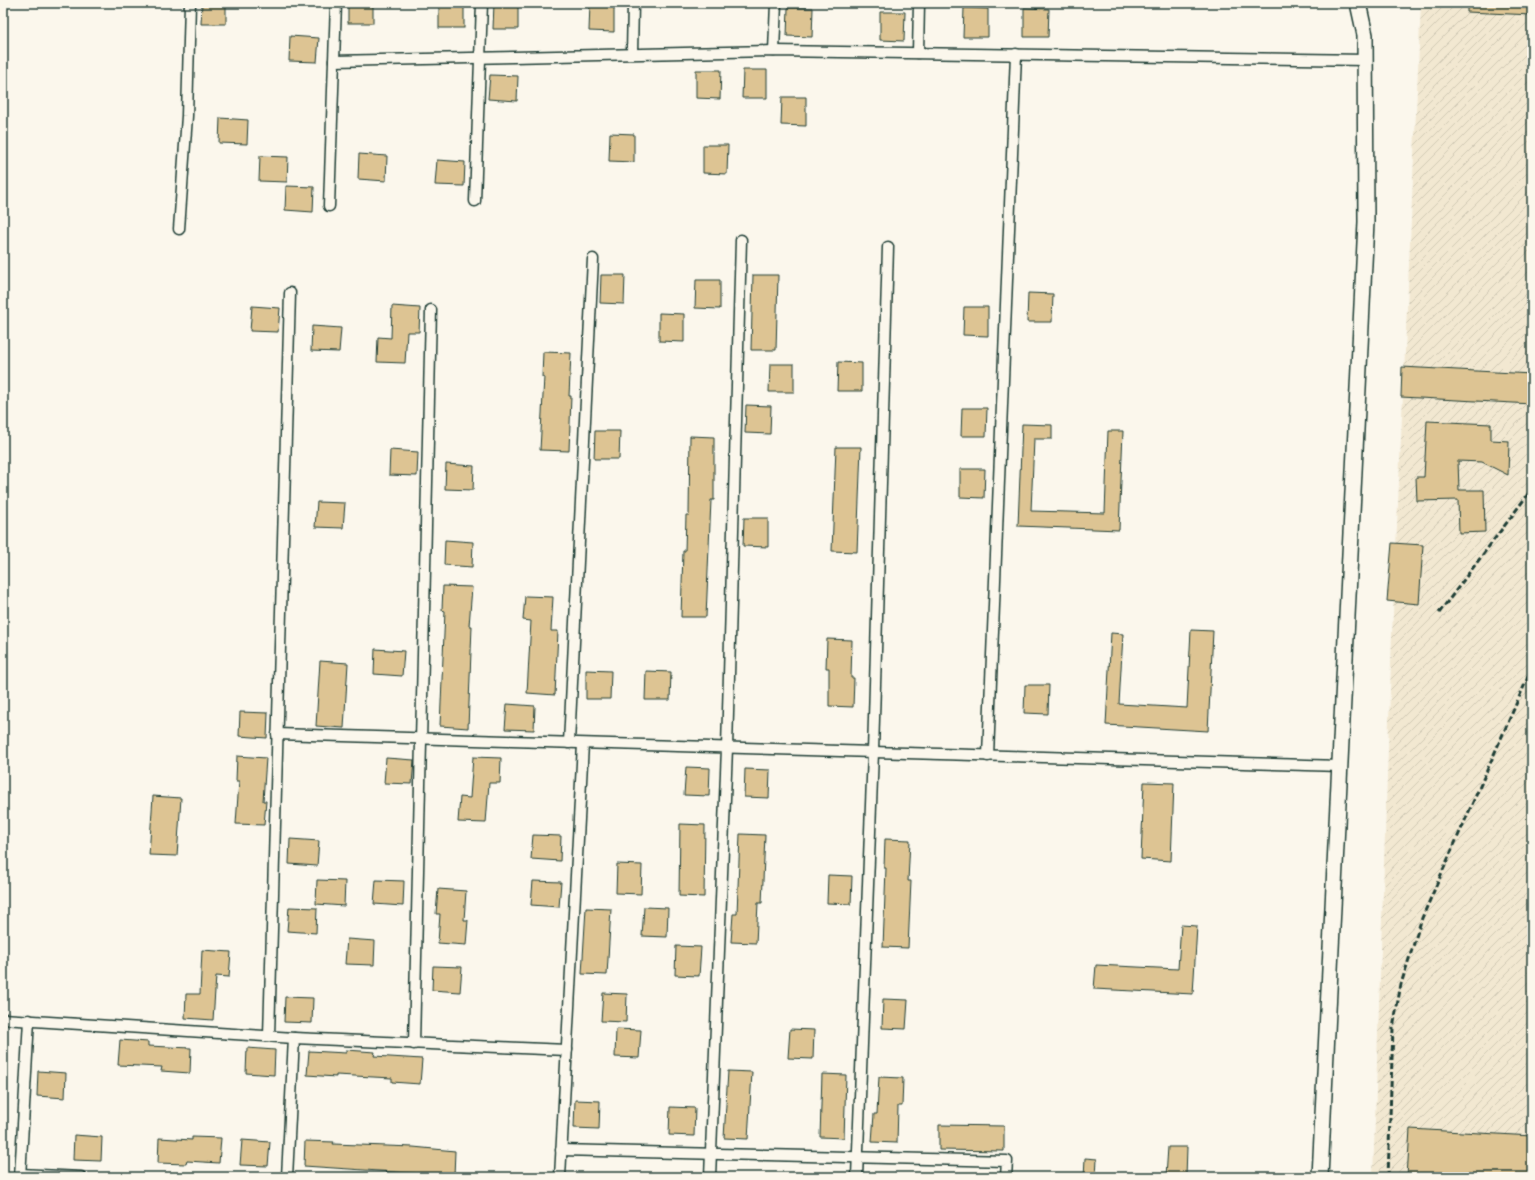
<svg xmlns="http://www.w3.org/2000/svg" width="1535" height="1180" font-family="Mali,sans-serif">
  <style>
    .industrial { fill: url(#industrial-furrows) }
    .building { fill: #ddc493; stroke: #1f3d34 }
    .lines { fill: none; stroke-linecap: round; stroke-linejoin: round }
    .street-casing { stroke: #1f3d34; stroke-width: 13 }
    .secondary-casing { stroke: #1f3d34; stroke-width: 18 }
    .street { stroke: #fbf7ec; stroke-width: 10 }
    .secondary { stroke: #fbf7ec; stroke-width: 15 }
    .rail { stroke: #1f3d34; stroke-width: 3; stroke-dasharray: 6 3; stroke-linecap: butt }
  </style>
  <defs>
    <pattern id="industrial-furrows" width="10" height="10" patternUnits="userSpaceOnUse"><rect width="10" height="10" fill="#f2e8d1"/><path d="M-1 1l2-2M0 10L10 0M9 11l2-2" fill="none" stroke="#cfc8b4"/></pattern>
  </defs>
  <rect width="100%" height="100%" fill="#fbf7ec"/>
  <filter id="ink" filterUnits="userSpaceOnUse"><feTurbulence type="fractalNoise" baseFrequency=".025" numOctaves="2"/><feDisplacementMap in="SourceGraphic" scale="8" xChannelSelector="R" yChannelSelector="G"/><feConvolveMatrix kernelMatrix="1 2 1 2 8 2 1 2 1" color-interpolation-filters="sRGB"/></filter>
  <g filter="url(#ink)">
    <path class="industrial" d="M1421 3H1532V1177H1373L1392 635Z"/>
    <g class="building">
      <path d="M202 3H226V24H201Z"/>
      <rect x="348" y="3" width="25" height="20"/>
      <rect x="439" y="3" width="25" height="25"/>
      <path d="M494 3H518V29H493Z"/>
      <path d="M590 3 614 4V32L589 31Z"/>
      <path d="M1467 3H1532V15L1467 12Z"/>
      <path d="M788 8H813L812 37 787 36Z"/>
      <path d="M964 8 988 9V37H963Z"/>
      <path d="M1024 8 1049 9 1048 37H1024Z"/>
      <path d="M880 12H905L904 41 880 40Z"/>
      <path d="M290 36 319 38 317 62 289 61Z"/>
      <path d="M696 70H721L720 99 696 98Z"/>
      <path d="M743 70H767V98H742Z"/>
      <path d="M490 75 518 76 517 101 488 99Z"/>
      <path d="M782 97H806V126L781 125Z"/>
      <path d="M220 118 248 120 247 144 219 143Z"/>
      <path d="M610 133 634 134V162L609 161Z"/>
      <path d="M703 145H728L727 174 703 173Z"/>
      <path d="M359 154 387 156 386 181 358 179Z"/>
      <path d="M260 156 288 157 287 182 259 181Z"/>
      <path d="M437 160 465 162 464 186 435 185Z"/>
      <path d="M286 186 314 187 313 212 285 210Z"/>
      <path d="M601 275H625L624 304 600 303Z"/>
      <path d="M753 275H778L776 350H751Z"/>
      <path d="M696 280H720V309L695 308Z"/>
      <path d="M1028 293 1053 294 1052 322H1027Z"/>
      <path d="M252 306 280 308 278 332 250 331Z"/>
      <path d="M392 306 420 308 419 332H407L405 363 377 362 378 337 391 338Z"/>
      <path d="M964 307H988V336L963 335Z"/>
      <path d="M659 313 684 314V342L659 341Z"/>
      <path d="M312 326 341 328 339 352 311 351Z"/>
      <path d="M543 352 571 353 569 396H571L569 451 540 450 544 377H542Z"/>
      <path d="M838 362 862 363V391H837Z"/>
      <path d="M770 364H794V392H769Z"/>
      <path d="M1402 367 1532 374V404L1401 397Z"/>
      <path d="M746 405 771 406 770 434 745 433Z"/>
      <path d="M962 408H987L986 436H961Z"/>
      <path d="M1427 421 1491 424V440L1509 441 1508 475 1482 462 1458 461 1459 490H1484L1485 532 1459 533 1458 500 1417 501 1416 477H1424Z"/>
      <path d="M1022 424 1052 425V439H1034L1031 511 1105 513 1108 431H1123L1119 530 1018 526Z"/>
      <path d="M595 431H620L619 459H594Z"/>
      <path d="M690 436 714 437V500H711L706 617H681L683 551H685L686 515H689Z"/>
      <path d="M836 447H861L857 552 832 551Z"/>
      <path d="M390 450 418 452 417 476 389 475Z"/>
      <path d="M446 464 474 466 473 490 445 489Z"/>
      <path d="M960 469H985L984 498 960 497Z"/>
      <path d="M317 502 345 503 343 528 315 527Z"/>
      <path d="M744 518H768V547L743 546Z"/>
      <path d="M445 540 473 542 472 567 444 565Z"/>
      <path d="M1392 543 1423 545 1419 604 1387 601Z"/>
      <path d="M443 586 472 587 469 626H472L468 728 440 726 445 611 442 610Z"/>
      <path d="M525 596 553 597 551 631H558L555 695 527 693 531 621 523 620Z"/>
      <path d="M1191 630 1213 631 1208 731 1106 725 1111 633 1123 634 1119 704 1187 708Z"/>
      <path d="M827 639 852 640 851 678H854L853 707 829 706V668H826Z"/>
      <path d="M375 649 404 651 402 676 374 674Z"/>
      <path d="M320 661 348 663 344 728 316 726Z"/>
      <path d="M586 670 611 671 610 699H586Z"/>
      <path d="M646 671 671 672 670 700H645Z"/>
      <path d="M1025 685H1049L1048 714 1024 713Z"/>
      <path d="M507 704 535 706 534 730 505 729Z"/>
      <path d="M240 712 268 713 267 738 239 736Z"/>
      <path d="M237 756 266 758 263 801H266L264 825 236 824 239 781H236Z"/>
      <path d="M473 757 501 758 500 783H489L486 823 458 822 460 797 470 798Z"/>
      <path d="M386 758 414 760 412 784 384 783Z"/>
      <path d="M686 767 710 768 709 796 684 795Z"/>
      <path d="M745 769 770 770 769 798 744 797Z"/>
      <path d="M1144 782 1174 783 1171 861 1141 859Z"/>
      <path d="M153 796 181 798 177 856 149 855Z"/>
      <path d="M680 824 705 825 704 897 679 896Z"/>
      <path d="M740 834 765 835 762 903H758L756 943 731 942 733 914H737Z"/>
      <path d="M533 835 561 836 560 861 531 859Z"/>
      <path d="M290 839 319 841 317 866 289 864Z"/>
      <path d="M885 839 910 840 908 881H911L908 948 883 947 886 868H884Z"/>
      <path d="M617 864 642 865 641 894 616 893Z"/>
      <path d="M828 875 852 876 851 904 827 903Z"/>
      <path d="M317 880 345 881 344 906 316 904Z"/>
      <path d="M376 880 404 881 403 906 374 904Z"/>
      <path d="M533 881 561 882 559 907 531 905Z"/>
      <path d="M438 889 466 891 464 920H468L466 945 438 943 440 914H436Z"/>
      <path d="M289 907 317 908 316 933 287 931Z"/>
      <path d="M644 907 668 908 667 937 642 936Z"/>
      <path d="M586 908 611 909 607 975 582 974Z"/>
      <path d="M1181 925 1197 926 1193 994 1094 989 1096 965 1178 969Z"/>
      <path d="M347 939 375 941 374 965 345 964Z"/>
      <path d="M676 946 701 947 699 976 675 975Z"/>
      <path d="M202 950 231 952 229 977 216 976 213 1020 185 1018 186 994H200Z"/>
      <path d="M433 966 462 967 460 992 432 990Z"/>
      <path d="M603 993 627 994 626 1022 601 1021Z"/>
      <path d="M285 997 313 998 312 1023 284 1022Z"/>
      <path d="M883 999 908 1000 906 1029 882 1028Z"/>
      <path d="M616 1029 641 1030 639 1058 615 1057Z"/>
      <path d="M790 1029 814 1030 813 1059 788 1058Z"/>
      <path d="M120 1040 148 1042V1046L191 1048 190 1073 161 1071 162 1067 118 1065Z"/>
      <path d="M247 1048 275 1050 274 1075 246 1073Z"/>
      <path d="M346 1050 375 1052 374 1056 422 1059 420 1084 392 1082V1078L336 1075V1077L307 1075 309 1051 346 1053Z"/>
      <path d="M38 1071 66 1073 65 1098 37 1096Z"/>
      <path d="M728 1071 752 1072 748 1139 724 1138Z"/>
      <path d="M822 1074 846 1075 844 1138 820 1137Z"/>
      <path d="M879 1077 903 1078 902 1106H898L897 1143 872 1142 874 1114H877Z"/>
      <path d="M575 1100 600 1101 599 1129 574 1128Z"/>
      <path d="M670 1107 695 1108 694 1136 669 1135Z"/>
      <path d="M939 1125 1004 1126V1151L939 1150Z"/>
      <path d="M1410 1129 1532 1136V1177H1407Z"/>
      <path d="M74 1135 102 1137 101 1161 73 1160Z"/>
      <path d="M192 1137 221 1138 219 1163 187 1161 186 1164 158 1163 159 1138 192 1140Z"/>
      <path d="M242 1140 270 1142 268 1166 240 1165Z"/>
      <path d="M305 1141 334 1142 333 1144 413 1147 455 1151 454 1176 304 1166Z"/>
      <path d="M1168 1147H1187L1186 1177H1166Z"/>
      <path d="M1085 1158 1097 1159 1096 1177H1084Z"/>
    </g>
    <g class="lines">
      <g class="street-casing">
        <g id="street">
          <path d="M774 51 776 3"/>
          <path d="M918 53 919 3"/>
          <path d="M632 54 633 3"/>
          <path d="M334 61 774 51 1366 60"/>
          <path d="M475 201 482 3"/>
          <path d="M329 206 336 3"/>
          <path d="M179 229 187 116 190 3"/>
          <path d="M277 734 1340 766"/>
          <path d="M569 743 593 259"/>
          <path d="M988 756 1016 54"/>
          <path d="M3 1019 294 1038 567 1050"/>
          <path d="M269 1036 290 293"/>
          <path d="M414 1044 431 310"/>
          <path d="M561 1150 1007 1161 1006 1177"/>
          <path d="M20 1174 81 1177"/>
          <path d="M20 1177 29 1020"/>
          <path d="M287 1177 294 1038"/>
          <path d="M560 1177 583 744"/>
          <path d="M710 1177 727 748 741 240"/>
          <path d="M857 1177 873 752 888 247"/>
        </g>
      </g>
      <g class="secondary-casing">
        <path id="secondary" d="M1320 1177 1366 222 1365 35 1358 3"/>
      </g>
      <use href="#street" class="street"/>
      <use href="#secondary" class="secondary"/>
      <g class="rail">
        <path d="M1439 613 1532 489"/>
        <path d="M1388 1177 1393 1028 1401 984 1422 918 1532 668"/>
      </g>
    </g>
  </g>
  <rect width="1535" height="1180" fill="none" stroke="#fbf7ec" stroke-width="16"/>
  <rect x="8" y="8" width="1519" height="1164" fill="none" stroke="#1f3d34" stroke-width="1.5" filter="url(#ink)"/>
</svg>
